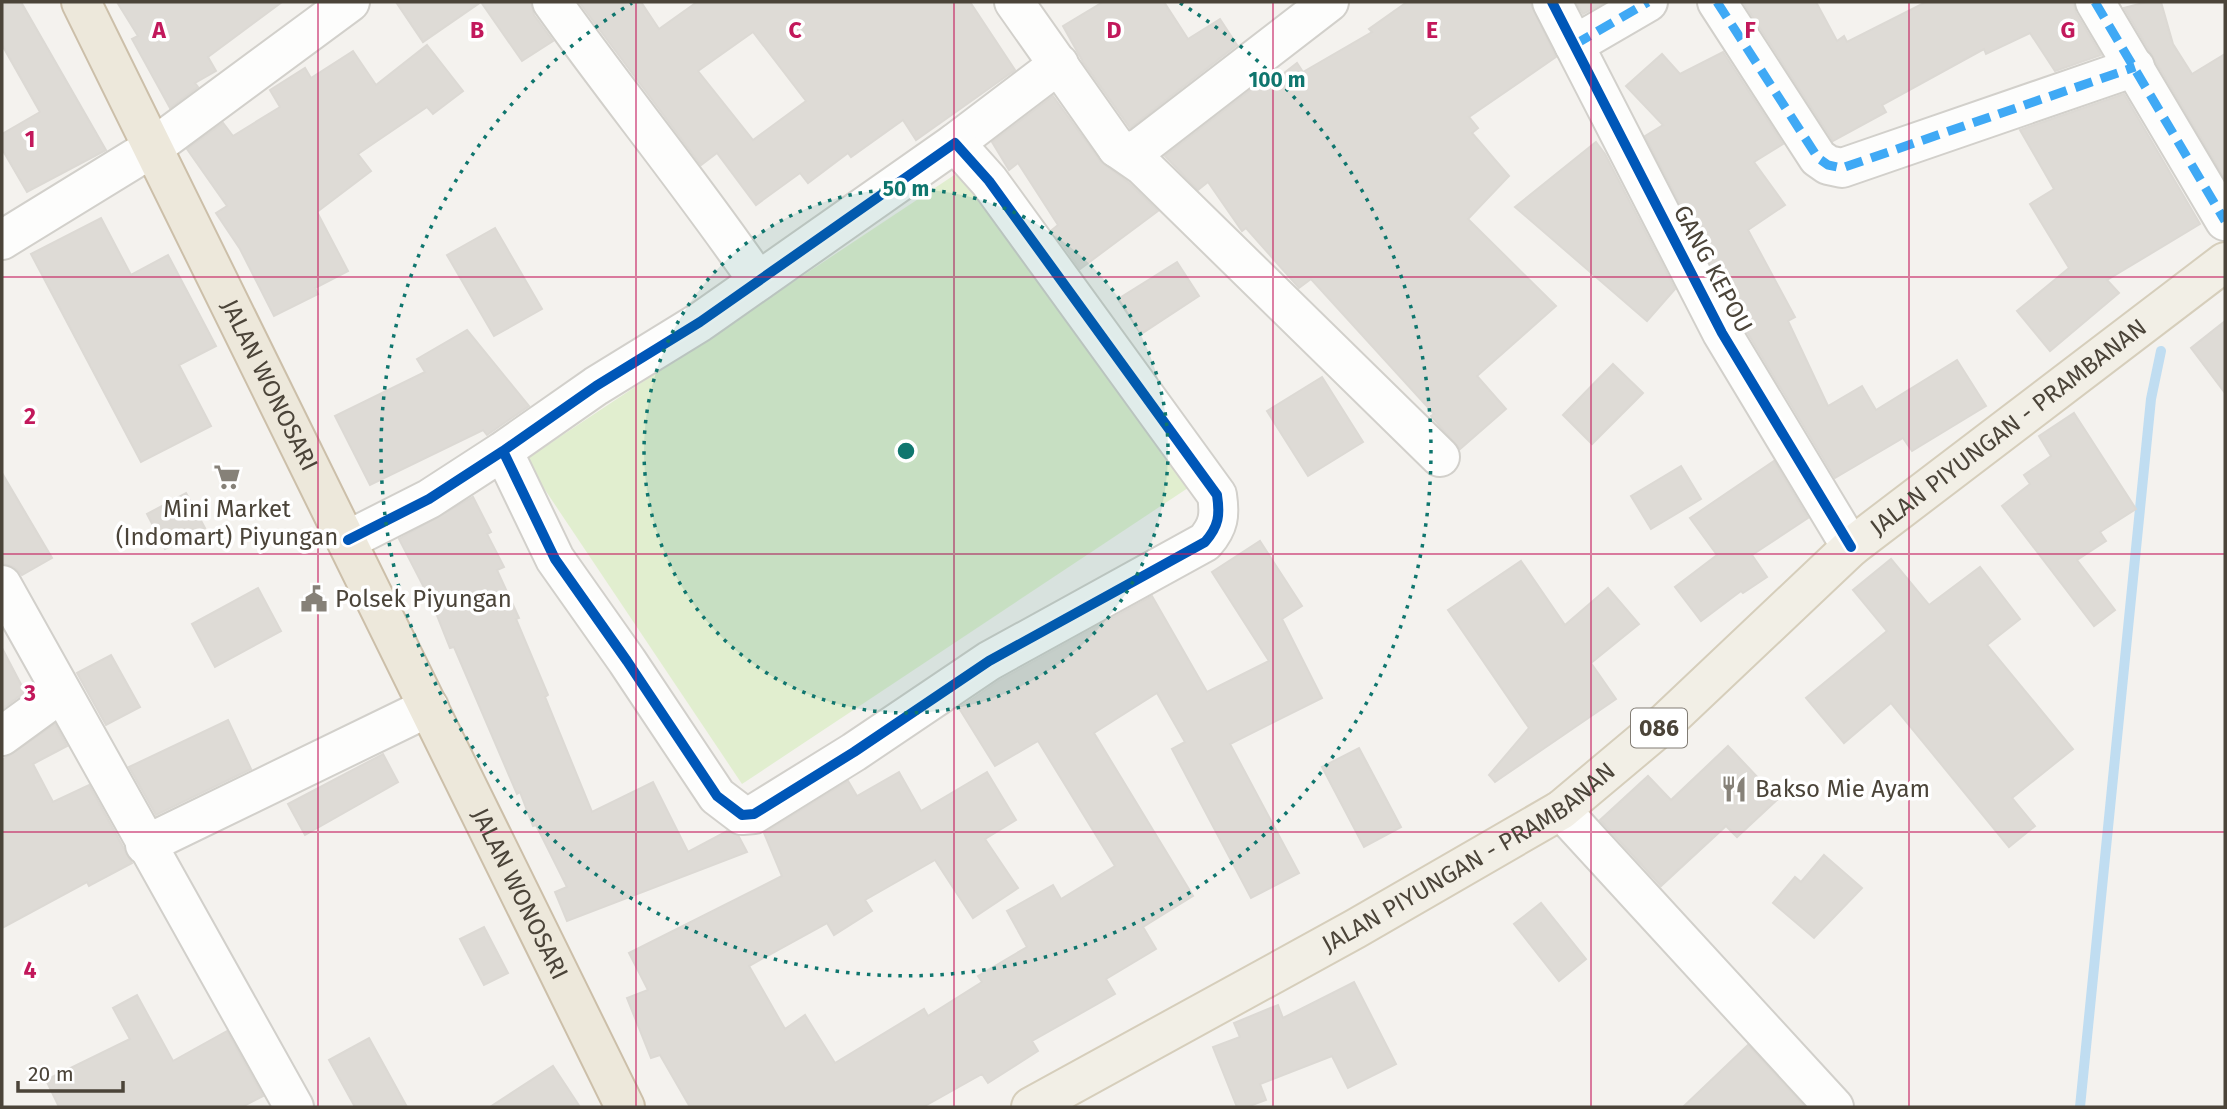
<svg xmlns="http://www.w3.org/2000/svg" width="2227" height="1109" font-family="'Fira Sans',sans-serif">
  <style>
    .green { fill: #e1eecf }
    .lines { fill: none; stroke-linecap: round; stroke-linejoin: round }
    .stream { stroke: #c0ddf1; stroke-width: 10 }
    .building { fill: #dedbd6; stroke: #dcd9d4; stroke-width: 2; fill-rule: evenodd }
    .minor-casing { stroke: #d2d0cb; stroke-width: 42 }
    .major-casing { stroke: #d6cebb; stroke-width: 42 }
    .highway-casing { stroke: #ccbfa9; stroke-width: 42 }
    .minor { stroke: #fdfdfc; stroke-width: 38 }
    .major { stroke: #f2efe6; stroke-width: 38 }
    .highway { stroke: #ede8db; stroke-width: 38 }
    .quiet { stroke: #3fa9f5; stroke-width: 9; stroke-dasharray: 18 9; stroke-linecap: butt }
    .cycleway-casing { stroke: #fff; stroke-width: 15 }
    .cycleway { stroke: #0057b8; stroke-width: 10 }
    .grid { fill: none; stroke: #c2185b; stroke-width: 2; stroke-opacity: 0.55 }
    .ring { fill: none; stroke: #0f766e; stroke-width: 3.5; stroke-dasharray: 3.5 7 }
    .labels { text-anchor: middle; stroke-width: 7; stroke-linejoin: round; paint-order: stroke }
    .shield { fill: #fff; stroke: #817c74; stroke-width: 2 }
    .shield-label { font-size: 23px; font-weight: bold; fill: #4b4439 }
    .street-label { font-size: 24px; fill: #4b4439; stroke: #fff }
    .poi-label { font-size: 24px; fill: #4b4439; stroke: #fff; text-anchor: start }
    .grid-label { font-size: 23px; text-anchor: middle; font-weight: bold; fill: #c2185b; stroke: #fff; stroke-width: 7; stroke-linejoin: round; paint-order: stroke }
    .centre { fill: #0f766e; stroke: #fff; stroke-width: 3.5 }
    .ring-label { font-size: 21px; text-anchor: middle; font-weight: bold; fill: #0f766e; stroke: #fff; stroke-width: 7; stroke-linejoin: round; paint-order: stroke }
  </style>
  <rect width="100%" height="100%" fill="#f4f2ee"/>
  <path class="green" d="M989 152 1206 476 742 784 525 460Z"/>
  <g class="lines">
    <path class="stream" d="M2080 1107 2151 399 2161 351"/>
  </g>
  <g class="building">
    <path d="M2 2H21L106 150 27 192 2 149V134L40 112 2 45Z"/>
    <path d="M117 2H282L208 57 216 71 195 83 198 87 170 108 132 39 138 36Z"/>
    <path d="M396 2H481L423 42Z"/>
    <path d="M481 2H531L534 15 553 41 522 61Z"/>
    <path d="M579 2H641L659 29 697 2H970L1015 70 916 140 903 120 851 157 848 153 808 183 800 173 756 205 717 153 701 165ZM753 32 806 101 753 140 698 71Z"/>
    <path d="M1103 2H1164L1188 39 1220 19 1237 45 1130 128 1083 62 1063 26Z"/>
    <path d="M1407 2H1530L1556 57 1469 117 1478 128 1472 133 1509 176 1468 219 1556 306 1477 376 1506 409 1460 449 1431 416 1434 414 1311 279 1299 288 1246 228 1242 231 1208 182 1198 190 1165 156 1261 82 1265 88 1297 63 1303 72 1372 32 1369 29Z"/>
    <path d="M1576 2H1605L1583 14Z"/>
    <path d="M1743 2H1816L1837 41 1844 36 1847 42 1926 2H2073L2076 13 2101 55 2055 71 2030 33 1986 54 1984 49 1882 105 1886 112 1833 141Z"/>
    <path d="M2147 2H2161L2173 44 2192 74 2225 54V179L2124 8Z"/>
    <path d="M427 45 463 91 433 114 427 107 358 154 371 171 317 212 348 271 315 288 318 294 274 316 240 249 216 213 227 206 187 149 223 123 233 136 280 107 270 90 305 68 311 78 353 51 376 85Z"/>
    <path d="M1723 52 1783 144 1754 162 1785 205 1748 230 1795 317 1788 321 1828 406 1862 386 1876 410 1957 360 1986 406 1912 451 1903 438 1835 478 1741 322 1645 136 1663 125 1626 86 1662 54 1680 74Z"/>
    <path d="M2124 94 2200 224 2107 280 2119 293 2050 351 2017 311 2069 268 2030 204 2054 189 2020 130Z"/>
    <path d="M1053 96 1101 162 1129 183 1158 211 1080 269 1052 230 1058 225 1018 163 1009 170 992 142Z"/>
    <path d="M1596 142 1605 154 1675 289 1647 321 1515 207Z"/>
    <path d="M101 218 131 275 168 255 216 346 179 365 211 426 141 462 31 254Z"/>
    <path d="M495 228 542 309 494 336 447 255Z"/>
    <path d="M1177 262 1199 296 1141 334 1118 299Z"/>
    <path d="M2225 321V393L2191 348Z"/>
    <path d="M467 330 529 406 487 435 483 430 370 485 335 416 425 372 417 359Z"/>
    <path d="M1613 364 1643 393 1592 444 1563 415Z"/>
    <path d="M1322 377 1363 442 1308 476 1267 411Z"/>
    <path d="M2074 413 2136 509 2100 532 2106 541 2077 560 2115 610 2094 626 2002 506 2030 484 2024 475 2051 456 2039 436Z"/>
    <path d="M1774 461 1808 518 1752 555 1767 577 1743 593 1741 591 1701 621 1675 587 1717 555 1690 518Z"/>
    <path d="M1681 466 1701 499 1651 529 1631 496Z"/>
    <path d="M2 473 52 558 22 575 14 567 2 563Z"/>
    <path d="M186 493 205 528 165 549 147 514Z"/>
    <path d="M473 497 491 532 487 534 504 567 497 570 519 618 516 619 548 695 545 697 592 812 653 782 688 852 727 831 738 835 747 852 567 921 555 892 567 887 536 825 533 826 520 792 517 794 454 647 450 648 432 603 399 539Z"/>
    <path d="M1260 541 1302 606 1282 619 1322 698 1230 744 1299 873 1251 898 1172 749 1185 742 1157 693 1094 733 1193 896 1143 927 1156 949 1106 979 1115 994 1032 1041 1038 1051 988 1083 982 1074 923 1107H690L660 1055 651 1058 627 998 648 990 629 953 782 876 764 833 848 781 857 796 899 772 921 811 987 772 1016 820 985 839 1018 888 973 918 935 860 865 900 872 911 834 935 827 923 749 966 785 1029 805 1015 835 1063 924 1009 928 1016 982 982 978 976 1027 947 1007 911 1053 885 1061 899 1115 866 1038 741 995 766 959 708 1000 680 1152 596 1207 692 1269 661 1212 572Z"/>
    <path d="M1891 559 1929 605 1980 567 2020 619 1987 645 2073 749 2012 798 2035 826 2009 847 1891 703 1844 743 1806 698 1887 631 1853 590Z"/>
    <path d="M1521 561 1565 625 1608 588 1639 624 1591 663 1616 699 1495 782 1489 775 1529 728 1448 610Z"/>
    <path d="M258 588 281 631 215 667 192 624Z"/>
    <path d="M2 648 25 692 2 709Z"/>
    <path d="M111 655 140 707 106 725 77 673Z"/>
    <path d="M228 720 251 769 156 815 129 767Z"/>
    <path d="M55 724 67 746 33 764 53 802 89 785 132 863 89 886 87 882 2 928V760Z"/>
    <path d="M1728 746 1778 799 1737 837 1726 826 1661 886 1600 820 1648 776 1671 800Z"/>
    <path d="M1359 748 1401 827 1364 847 1322 767Z"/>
    <path d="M383 754 398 782 305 835 288 804Z"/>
    <path d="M1824 855 1862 888 1814 938 1773 903 1795 877 1801 882Z"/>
    <path d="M1541 903 1586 959 1559 981 1514 924Z"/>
    <path d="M484 927 508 973 484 985 460 939Z"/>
    <path d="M1354 982 1396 1064 1348 1088 1332 1056 1260 1084 1266 1100 1247 1107H1237L1213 1047 1240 1037 1234 1023 1278 1005 1283 1018Z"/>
    <path d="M137 995 173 1061 227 1031 263 1096 242 1107H59L46 1080 130 1039 113 1008Z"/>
    <path d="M369 1038 407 1107H355L329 1060Z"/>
    <path d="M1748 1045 1805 1107H1683Z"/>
    <path d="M553 1066 580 1107H490Z"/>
  </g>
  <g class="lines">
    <g class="minor-casing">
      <g id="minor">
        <path d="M552 2C619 96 693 186 758 281"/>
        <path d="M1014 2 1117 148 1143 166 1440 457"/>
        <path d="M1552 2 1722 333 1851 547"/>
        <path d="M1717 2 1818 158 1828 165 1842 168 2135 67"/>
        <path d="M2095 2 2225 221"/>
        <path d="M1574 45 1648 2"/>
        <path d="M955 143 1059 64"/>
        <path d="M1117 148 1130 152 1141 147 1329 2"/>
        <path d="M2 240 155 146 350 2"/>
        <path d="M348 540 429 499 503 451 596 386 700 322 955 143 989 181 1217 495C1220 515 1219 526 1205 542L989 661 854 752 754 814 742 815 717 796 627 661 555 559 503 451"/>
        <path d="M2 585 294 1107"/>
        <path d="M2 736 61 693"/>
        <path d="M1561 810 1834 1107"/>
        <path d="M145 845 429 707"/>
      </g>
    </g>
    <g class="major-casing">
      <g id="major">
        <path id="s1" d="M1031 1107 1355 929 1561 810 1667 721 1851 547 2225 262"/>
      </g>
    </g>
    <g class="highway-casing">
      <g id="highway">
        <path id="s2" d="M81 2 625 1107"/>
      </g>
    </g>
    <use href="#minor" class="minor"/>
    <use href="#major" class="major"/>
    <use href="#highway" class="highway"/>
    <g class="quiet">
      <path d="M1717 2 1818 158 1828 165 1842 168 2135 67"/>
      <path d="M2095 2 2225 221"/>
      <path d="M1574 45 1648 2"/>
    </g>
    <g class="cycleway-casing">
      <g id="cycleway">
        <path d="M1552 2 1722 333 1851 547"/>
        <path d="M348 540 429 499 503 451 596 386 700 322 955 143 989 181 1217 495C1220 515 1219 526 1205 542L989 661 854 752 754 814 742 815 717 796 627 661 555 559 503 451"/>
      </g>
    </g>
    <use href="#cycleway" class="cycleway"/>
  </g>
  <path class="grid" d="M318 2V1107M636 2V1107M954 2V1107M1273 2V1107M1591 2V1107M1909 2V1107M2 277H2225M2 554H2225M2 832H2225"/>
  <circle cx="906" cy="451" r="262" fill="#0f766e" fill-opacity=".12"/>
  <g class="ring">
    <circle cx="906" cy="451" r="262"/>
    <path d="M1180 3A525 525 0 1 1 632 3"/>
  </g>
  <defs>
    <g id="supermarket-bare" transform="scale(2.1)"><path d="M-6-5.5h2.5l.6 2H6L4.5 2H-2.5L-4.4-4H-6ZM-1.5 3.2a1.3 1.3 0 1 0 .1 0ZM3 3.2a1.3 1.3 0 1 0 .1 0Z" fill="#868178" stroke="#fff" stroke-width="2.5" paint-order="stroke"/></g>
    <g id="civic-bare" transform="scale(2.1)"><path d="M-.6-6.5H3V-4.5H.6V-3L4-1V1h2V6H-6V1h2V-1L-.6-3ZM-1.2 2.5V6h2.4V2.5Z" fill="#868178" stroke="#fff" stroke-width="2.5" paint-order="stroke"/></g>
    <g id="restaurant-bare" transform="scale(2.1)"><path d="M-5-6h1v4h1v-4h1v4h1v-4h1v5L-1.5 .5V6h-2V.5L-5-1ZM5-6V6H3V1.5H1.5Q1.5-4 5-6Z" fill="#868178" stroke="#fff" stroke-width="2.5" paint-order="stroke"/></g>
  </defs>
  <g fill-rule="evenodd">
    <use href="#supermarket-bare" x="227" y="477"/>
    <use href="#civic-bare" x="314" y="599"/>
    <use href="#restaurant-bare" x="1734" y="789"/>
  </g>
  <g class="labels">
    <rect class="shield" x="1631" y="708.5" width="56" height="39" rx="5"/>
    <g class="shield-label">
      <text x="1659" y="736">086</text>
    </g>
    <g class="street-label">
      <text transform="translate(1713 269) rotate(62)" y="8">GANG KEPOU</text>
      <text dy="8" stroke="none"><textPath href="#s2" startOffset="427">JALAN WONOSARI</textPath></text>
      <text dy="8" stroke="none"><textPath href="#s1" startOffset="1197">JALAN PIYUNGAN - PRAMBANAN</textPath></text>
      <text dy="8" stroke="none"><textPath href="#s1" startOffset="504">JALAN PIYUNGAN - PRAMBANAN</textPath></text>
      <text dy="8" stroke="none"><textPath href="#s2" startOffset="994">JALAN WONOSARI</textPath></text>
    </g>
    <g class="poi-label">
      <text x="227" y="517" text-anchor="middle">Mini Market<tspan x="227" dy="28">(Indomart) Piyungan</tspan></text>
      <text x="335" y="607">Polsek Piyungan</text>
      <text x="1755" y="797">Bakso Mie Ayam</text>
    </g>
  </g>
  <g class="grid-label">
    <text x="159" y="38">A</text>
    <text x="477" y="38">B</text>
    <text x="795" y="38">C</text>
    <text x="1114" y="38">D</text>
    <text x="1432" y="38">E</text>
    <text x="1750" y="38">F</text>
    <text x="2068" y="38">G</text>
    <text x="30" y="147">1</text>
    <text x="30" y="424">2</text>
    <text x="30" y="701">3</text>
    <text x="30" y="978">4</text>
  </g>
  <circle cx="906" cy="451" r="10" class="centre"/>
  <g class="ring-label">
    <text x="1277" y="87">100 m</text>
    <text x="906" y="196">50 m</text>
  </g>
  <rect width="2227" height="1109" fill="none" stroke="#4b4439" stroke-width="7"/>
  <path d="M18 1081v10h105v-10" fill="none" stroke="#4b4439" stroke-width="3.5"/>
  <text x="28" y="1081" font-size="21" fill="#4b4439" stroke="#ffffff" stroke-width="5" paint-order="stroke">20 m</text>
</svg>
